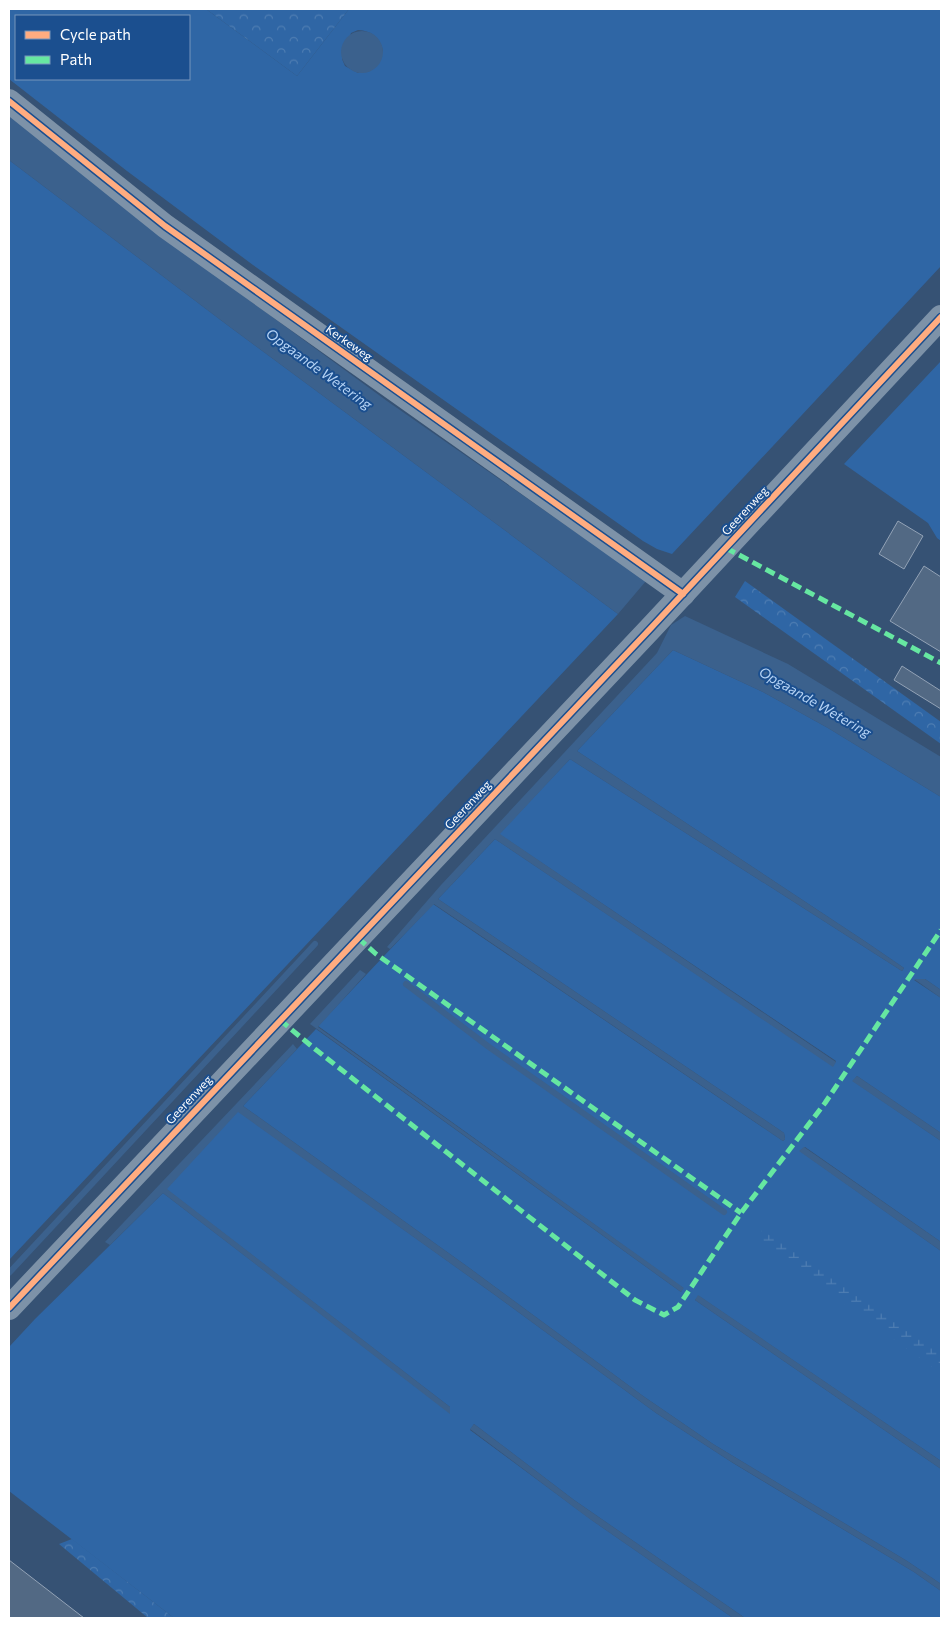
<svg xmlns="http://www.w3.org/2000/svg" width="950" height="1627" font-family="Commissioner,sans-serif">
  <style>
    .green { fill: #2f66a5; fill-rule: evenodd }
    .forest { fill: url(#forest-crowns) }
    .wetland { fill: url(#wetland-marsh) }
    .water { fill: #3b618d }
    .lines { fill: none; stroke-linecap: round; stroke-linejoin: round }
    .stream { stroke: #3b618d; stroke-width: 6 }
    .building { fill: #526984; stroke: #92a2b6 }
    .minor { stroke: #7d92a8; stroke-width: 24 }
    .quiet { stroke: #66e7a1; stroke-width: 5; stroke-dasharray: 10 5; stroke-linecap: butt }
    .cycleway-casing { stroke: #1b4f8f; stroke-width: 9 }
    .cycleway { stroke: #ffac80; stroke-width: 6 }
    .labels { text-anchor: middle; stroke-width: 4; stroke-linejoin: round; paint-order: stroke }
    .street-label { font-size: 12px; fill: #fff; stroke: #1b4f8f }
    .water-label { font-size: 14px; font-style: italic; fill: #b5d3f5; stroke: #1b4f8f }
  </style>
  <defs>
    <pattern id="forest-crowns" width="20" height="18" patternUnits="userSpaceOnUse" patternTransform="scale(1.25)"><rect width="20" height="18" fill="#2f66a5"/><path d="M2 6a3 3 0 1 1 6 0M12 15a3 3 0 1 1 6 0" fill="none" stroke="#4e7db2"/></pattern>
    <pattern id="wetland-marsh" width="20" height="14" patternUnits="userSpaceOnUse" patternTransform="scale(1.25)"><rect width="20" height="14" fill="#2f66a5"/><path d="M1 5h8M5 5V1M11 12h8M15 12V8" fill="none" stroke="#4e7db2"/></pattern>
  </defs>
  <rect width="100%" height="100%" fill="#365274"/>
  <g class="green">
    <path d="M9 9H206L297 76 349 9H941V266L672 554 657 549 643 541 253 265 127 171 9 79ZM16 16H189V79H16ZM358 30C372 31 380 37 383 51L358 73 345 66 342 59 351 33Z"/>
    <path d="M9 160 230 327 618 614 9 1260Z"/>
    <path d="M941 361V541L937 538 928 523 844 464Z"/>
    <path d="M673 650 763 692 828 728 941 797V990L925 979 914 980 941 998V1133L857 1076 853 1081 941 1141V1242L805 1147 800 1151 941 1251V1461L699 1296 695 1300 941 1469V1584L907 1561 713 1444 643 1396 468 1267 243 1106 316 1029 681 1292 683 1288 318 1026 433 904 783 1141 785 1139 784 1133 438 899 495 839 833 1066 836 1061 499 834 570 759 902 971 904 968 866 942 577 751Z"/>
    <path d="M238 1111 495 1295 656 1413 733 1463 914 1572 941 1591V1618H745L574 1500 474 1424 470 1430 593 1521 733 1618H174L9 1491V1347L35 1319 163 1193 450 1413V1407L166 1189Z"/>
  </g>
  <g class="forest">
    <path d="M206 9H349L297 76Z"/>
    <path d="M745 581 941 722V744L735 597Z"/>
    <path d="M72 1539 174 1618H148L59 1544Z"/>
  </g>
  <path class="wetland" d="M761 1229 941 1351V1373L764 1247Z"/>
  <g class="water">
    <circle cx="362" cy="52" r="21"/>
    <path d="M9 115 245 297 387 401 646 581 618 614 230 327 9 160Z"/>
    <path d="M685 616 788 664 941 757V797L828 728 763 692 673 650 577 751 866 942 904 968 902 971 570 759 500 834 836 1062 833 1067 495 839 438 899 784 1133 785 1139 783 1141 434 904 390 949 387 947 441 885 657 653 671 625Z"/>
    <path d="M360 970 366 974 318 1027 684 1288 681 1292 310 1024Z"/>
    <path d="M914 979H925L941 990V998Z"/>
    <path d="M293 1044 297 1049 243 1106 468 1267 643 1396 713 1444 907 1561 941 1584V1591L914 1572 730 1461 656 1413 495 1295 238 1112 167 1189 450 1407V1414L163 1193 110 1245 105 1242Z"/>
    <path d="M857 1076 941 1133V1141L852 1081Z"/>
    <path d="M804 1147 941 1242V1251L799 1151Z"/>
    <path d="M698 1295 941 1461V1469L695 1300Z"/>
    <path d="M474 1424 574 1500 745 1618H733L587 1517 470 1429Z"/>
  </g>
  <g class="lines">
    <g class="stream">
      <path d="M406 984 489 1047 724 1212"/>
      <path d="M9 1273 315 944"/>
    </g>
  </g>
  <g class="building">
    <path d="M898 521 923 536 904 569 879 554Z"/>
    <path d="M924 566 941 577V652L890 621Z"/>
    <path d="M902 666 941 691V709L894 680Z"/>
    <path d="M9 1560 84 1618H9Z"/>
  </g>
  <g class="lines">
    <g class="minor">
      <path d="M9 101 165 226 683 594"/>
      <path d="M9 1308 650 629 941 317"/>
    </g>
    <g class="quiet">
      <path d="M726 548 941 663"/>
      <path d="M358 938 376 954 741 1213"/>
      <path d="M280 1020 315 1049 635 1300 664 1315 678 1307 741 1213 825 1103 941 930"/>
    </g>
    <g class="cycleway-casing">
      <g id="cycleway">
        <path d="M9 101 165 226 683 594"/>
        <path d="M9 1308 650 629 941 317"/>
      </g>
    </g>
    <use href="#cycleway" class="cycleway"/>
  </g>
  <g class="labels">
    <g class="street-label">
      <text transform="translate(349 343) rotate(35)" y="4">Kerkeweg</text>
      <text transform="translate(745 511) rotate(-47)" y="4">Geerenweg</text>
      <text transform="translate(468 805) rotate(-47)" y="4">Geerenweg</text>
      <text transform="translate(189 1100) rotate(-47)" y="4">Geerenweg</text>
    </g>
    <g class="water-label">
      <text transform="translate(319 369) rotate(36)" y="5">Opgaande Wetering</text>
      <text transform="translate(815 702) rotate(30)" y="5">Opgaande Wetering</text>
    </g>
  </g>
  <rect width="950" height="1627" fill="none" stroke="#ffffff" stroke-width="20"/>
  <rect x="15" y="15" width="175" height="65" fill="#1b4f8f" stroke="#7695bc"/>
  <rect x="25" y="31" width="25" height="8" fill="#ffac80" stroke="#7695bc"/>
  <text x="60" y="40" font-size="15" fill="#ffffff">Cycle path</text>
  <rect x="25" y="56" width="25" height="8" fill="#66e7a1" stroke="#7695bc"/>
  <text x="60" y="65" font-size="15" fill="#ffffff">Path</text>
</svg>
